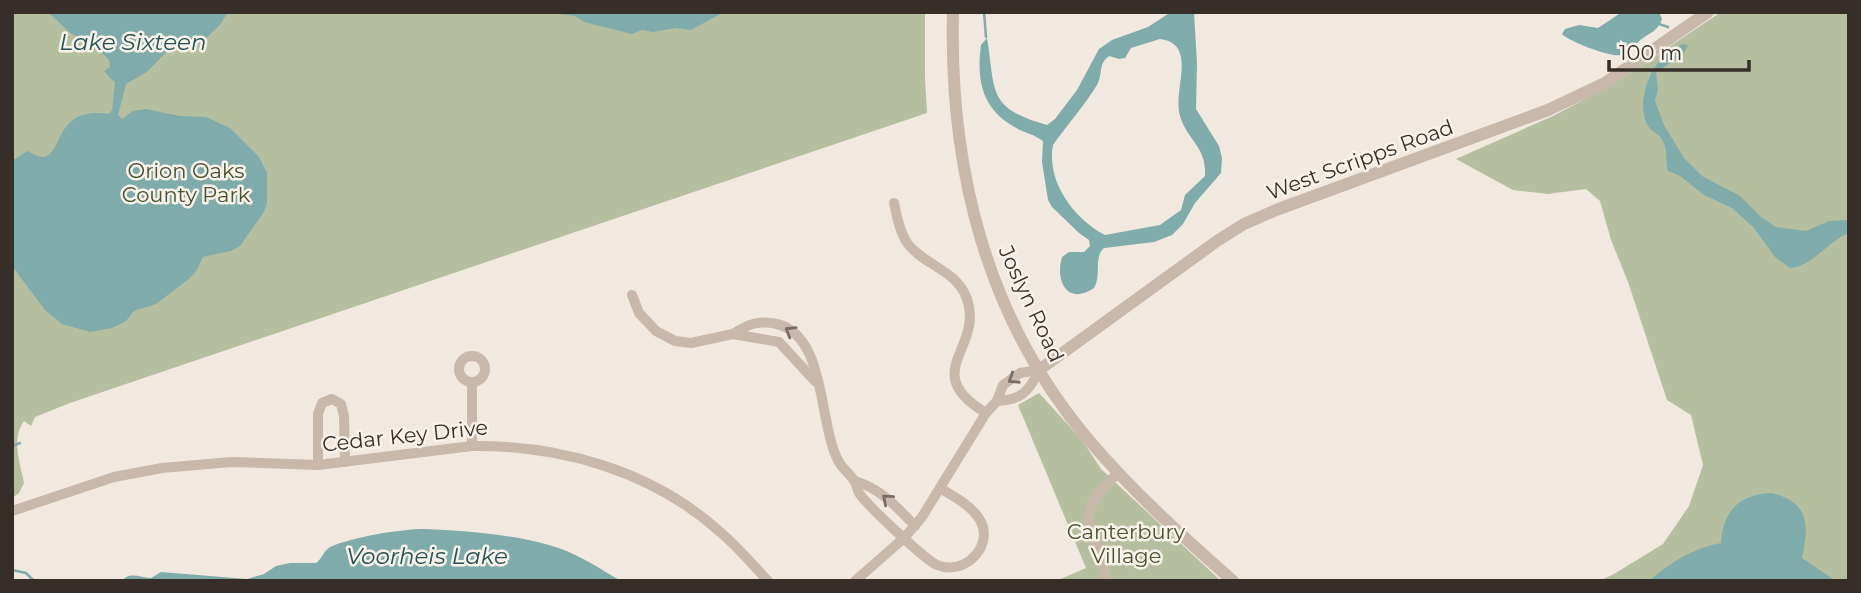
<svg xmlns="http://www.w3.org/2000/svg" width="1861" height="593" font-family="Montserrat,sans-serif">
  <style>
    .green { fill: #b5bfa0 }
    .water { fill: #80abab; fill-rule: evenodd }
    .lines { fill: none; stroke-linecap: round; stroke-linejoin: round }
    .stream { stroke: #80abab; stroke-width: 2.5 }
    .minor { stroke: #c8b8ac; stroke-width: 10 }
    .tertiary { stroke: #c8b8ac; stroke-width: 12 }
    .oneway { stroke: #786c64 }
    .labels { text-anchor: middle; stroke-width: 5; stroke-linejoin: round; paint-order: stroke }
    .street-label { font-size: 21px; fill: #372e2a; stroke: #f9f2eb }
    .park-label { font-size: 21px; fill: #475330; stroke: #f9f2eb }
    .water-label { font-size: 23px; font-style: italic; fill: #235355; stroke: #f9f2eb }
  </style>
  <rect width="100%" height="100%" fill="#f1e8df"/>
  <g class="green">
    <path d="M12 12H925V78L927 113 70 403 35 417 31 426 24 421C11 439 20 463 24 483L19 493 12 498Z"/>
    <path d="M1721 12H1849V581H1599L1614 574 1663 544 1689 506 1703 465 1691 415 1667 400 1628 282 1611 240 1600 201 1586 189 1548 194 1513 190 1456 159 1553 116 1612 85Z"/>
    <path d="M1039 393 1082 440 1101 469 1221 581H1056L1086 568 1018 405Z"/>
  </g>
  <g class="water">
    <path d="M48 12H228L220 25 205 39 188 45 171 47 148 71 126 84 118 115 122 119 133 111 146 109 180 116 206 117 230 128 259 157 267 173V203L264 212 240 246 231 251 203 257 197 270 189 279 156 304 134 311 126 321 112 328 90 332 62 324 45 310 12 266V161L27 151C32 153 38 157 43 157 64 154 54 105 109 114L112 110 115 83 104 71 110 67 109 60 101 52 69 32Z"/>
    <path d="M543 12H724L691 30 676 28 653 32 642 30 632 34 584 22 575 16Z"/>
    <path d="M1171 12H1194L1197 64 1196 109 1219 146 1222 158 1221 173 1195 203 1183 224 1172 235 1154 242 1104 248C1093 258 1102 275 1094 288 1067 306 1055 281 1062 257L1069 252H1084L1090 246 1089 240 1079 233 1052 207 1048 200 1042 162 1043 141C1035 135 1026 133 1018 129 983 111 976 83 981 45L987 38C996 91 986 108 1047 125L1055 119 1077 90 1099 49 1112 40 1148 27ZM1160 39C1167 40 1174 42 1178 49 1188 66 1174 95 1180 116 1187 140 1207 147 1205 176L1185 195 1181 210 1160 225 1105 235C1074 219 1046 181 1053 145 1067 125 1084 106 1097 85 1103 74 1098 64 1109 56L1119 59 1125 58 1131 48Z"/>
    <path d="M1622 12H1659L1662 19C1658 30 1652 32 1643 38 1635 43 1633 51 1622 55 1612 58 1570 42 1562 34L1565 29 1579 25 1598 28Z"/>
    <path d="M1682 44 1688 45C1683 60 1667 63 1656 73L1658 90 1655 101 1664 125 1684 158 1702 176 1740 196 1761 217 1776 227 1806 231 1829 221 1849 220V233C1828 241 1812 267 1790 268L1775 257 1754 228 1732 208 1704 195 1680 176 1668 171C1665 162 1668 153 1664 144 1660 132 1651 133 1647 124 1637 103 1648 72 1663 57 1669 52 1676 48 1682 44Z"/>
    <path d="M1772 493C1810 503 1809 525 1802 558L1836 581H1649C1671 562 1693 548 1721 543 1723 510 1740 494 1772 493Z"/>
    <path d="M425 529C470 531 526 535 569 552 587 560 604 571 621 581H122C130 571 140 578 151 578L161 572 247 579 264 574 276 566 290 563H316C322 559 324 550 330 547 352 537 401 529 425 529Z"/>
  </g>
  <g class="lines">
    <g class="stream">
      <path d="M984 12 986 37"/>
      <path d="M1659 24 1668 27"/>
      <path d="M12 446 20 443"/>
      <path d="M12 570 26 573 34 581"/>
    </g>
    <g class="minor">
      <path d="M894 203C897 217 900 233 908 244 925 266 957 270 967 299 984 349 918 372 986 413"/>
      <path d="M632 295 639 313 656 331 675 341 691 343 733 334 779 342 815 381"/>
      <path d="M733 334C748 324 759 320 777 324 827 336 818 425 839 462 842 468 849 473 853 479 856 483 857 488 859 493 867 505 924 559 937 565 966 577 997 543 978 517 969 504 953 496 940 488"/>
      <circle cx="472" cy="369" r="13"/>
      <path d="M997 401C1021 400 1029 392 1039 370"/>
      <path d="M472 446V382"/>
      <path d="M318 465V414L322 403 332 399 341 404 344 416 345 462"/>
      <path d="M855 481C881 489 896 506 915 526"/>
      <path d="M12 511 114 477 162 468 231 462 318 465 472 446C561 445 652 471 719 531 737 546 752 564 768 581"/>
      <path d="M855 581 904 538 922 517 986 413 997 401 1003 385 1020 373 1039 370"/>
      <path d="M1107 581C1099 526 1065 522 1118 473"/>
    </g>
    <g class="tertiary">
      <path d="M953 12C949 168 986 318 1088 439 1132 491 1182 536 1233 581"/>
      <path d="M1039 370 1217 241 1244 224 1276 210 1548 110 1605 83 1708 12"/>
    </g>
  </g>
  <defs><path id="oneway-chevron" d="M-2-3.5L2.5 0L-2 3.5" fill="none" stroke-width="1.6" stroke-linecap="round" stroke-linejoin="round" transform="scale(1.75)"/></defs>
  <g class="oneway">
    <use href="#oneway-chevron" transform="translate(790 331) rotate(-149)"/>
    <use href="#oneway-chevron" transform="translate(1013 379) rotate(147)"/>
    <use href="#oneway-chevron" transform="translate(887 499) rotate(-139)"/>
  </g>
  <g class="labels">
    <g class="street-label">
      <text transform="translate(1360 160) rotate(-20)" y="7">West Scripps Road</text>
      <text transform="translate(1031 304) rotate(65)" y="7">Joslyn Road</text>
      <text transform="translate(405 436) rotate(-6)" y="7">Cedar Key Drive</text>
    </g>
    <g class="park-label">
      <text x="186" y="178">Orion Oaks<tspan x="186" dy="24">County Park</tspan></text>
      <text x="1126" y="539">Canterbury<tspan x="1126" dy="24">Village</tspan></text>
    </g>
    <g class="water-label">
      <text x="133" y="50">Lake Sixteen</text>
      <text x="427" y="564">Voorheis Lake</text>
    </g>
  </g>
  <rect width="1861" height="593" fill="none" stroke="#372e2a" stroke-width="28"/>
  <path d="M1609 60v10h140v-10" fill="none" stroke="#372e2a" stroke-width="3.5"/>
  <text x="1619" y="60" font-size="21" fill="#372e2a" stroke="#f9f2eb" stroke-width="5" paint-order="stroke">100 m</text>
</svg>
